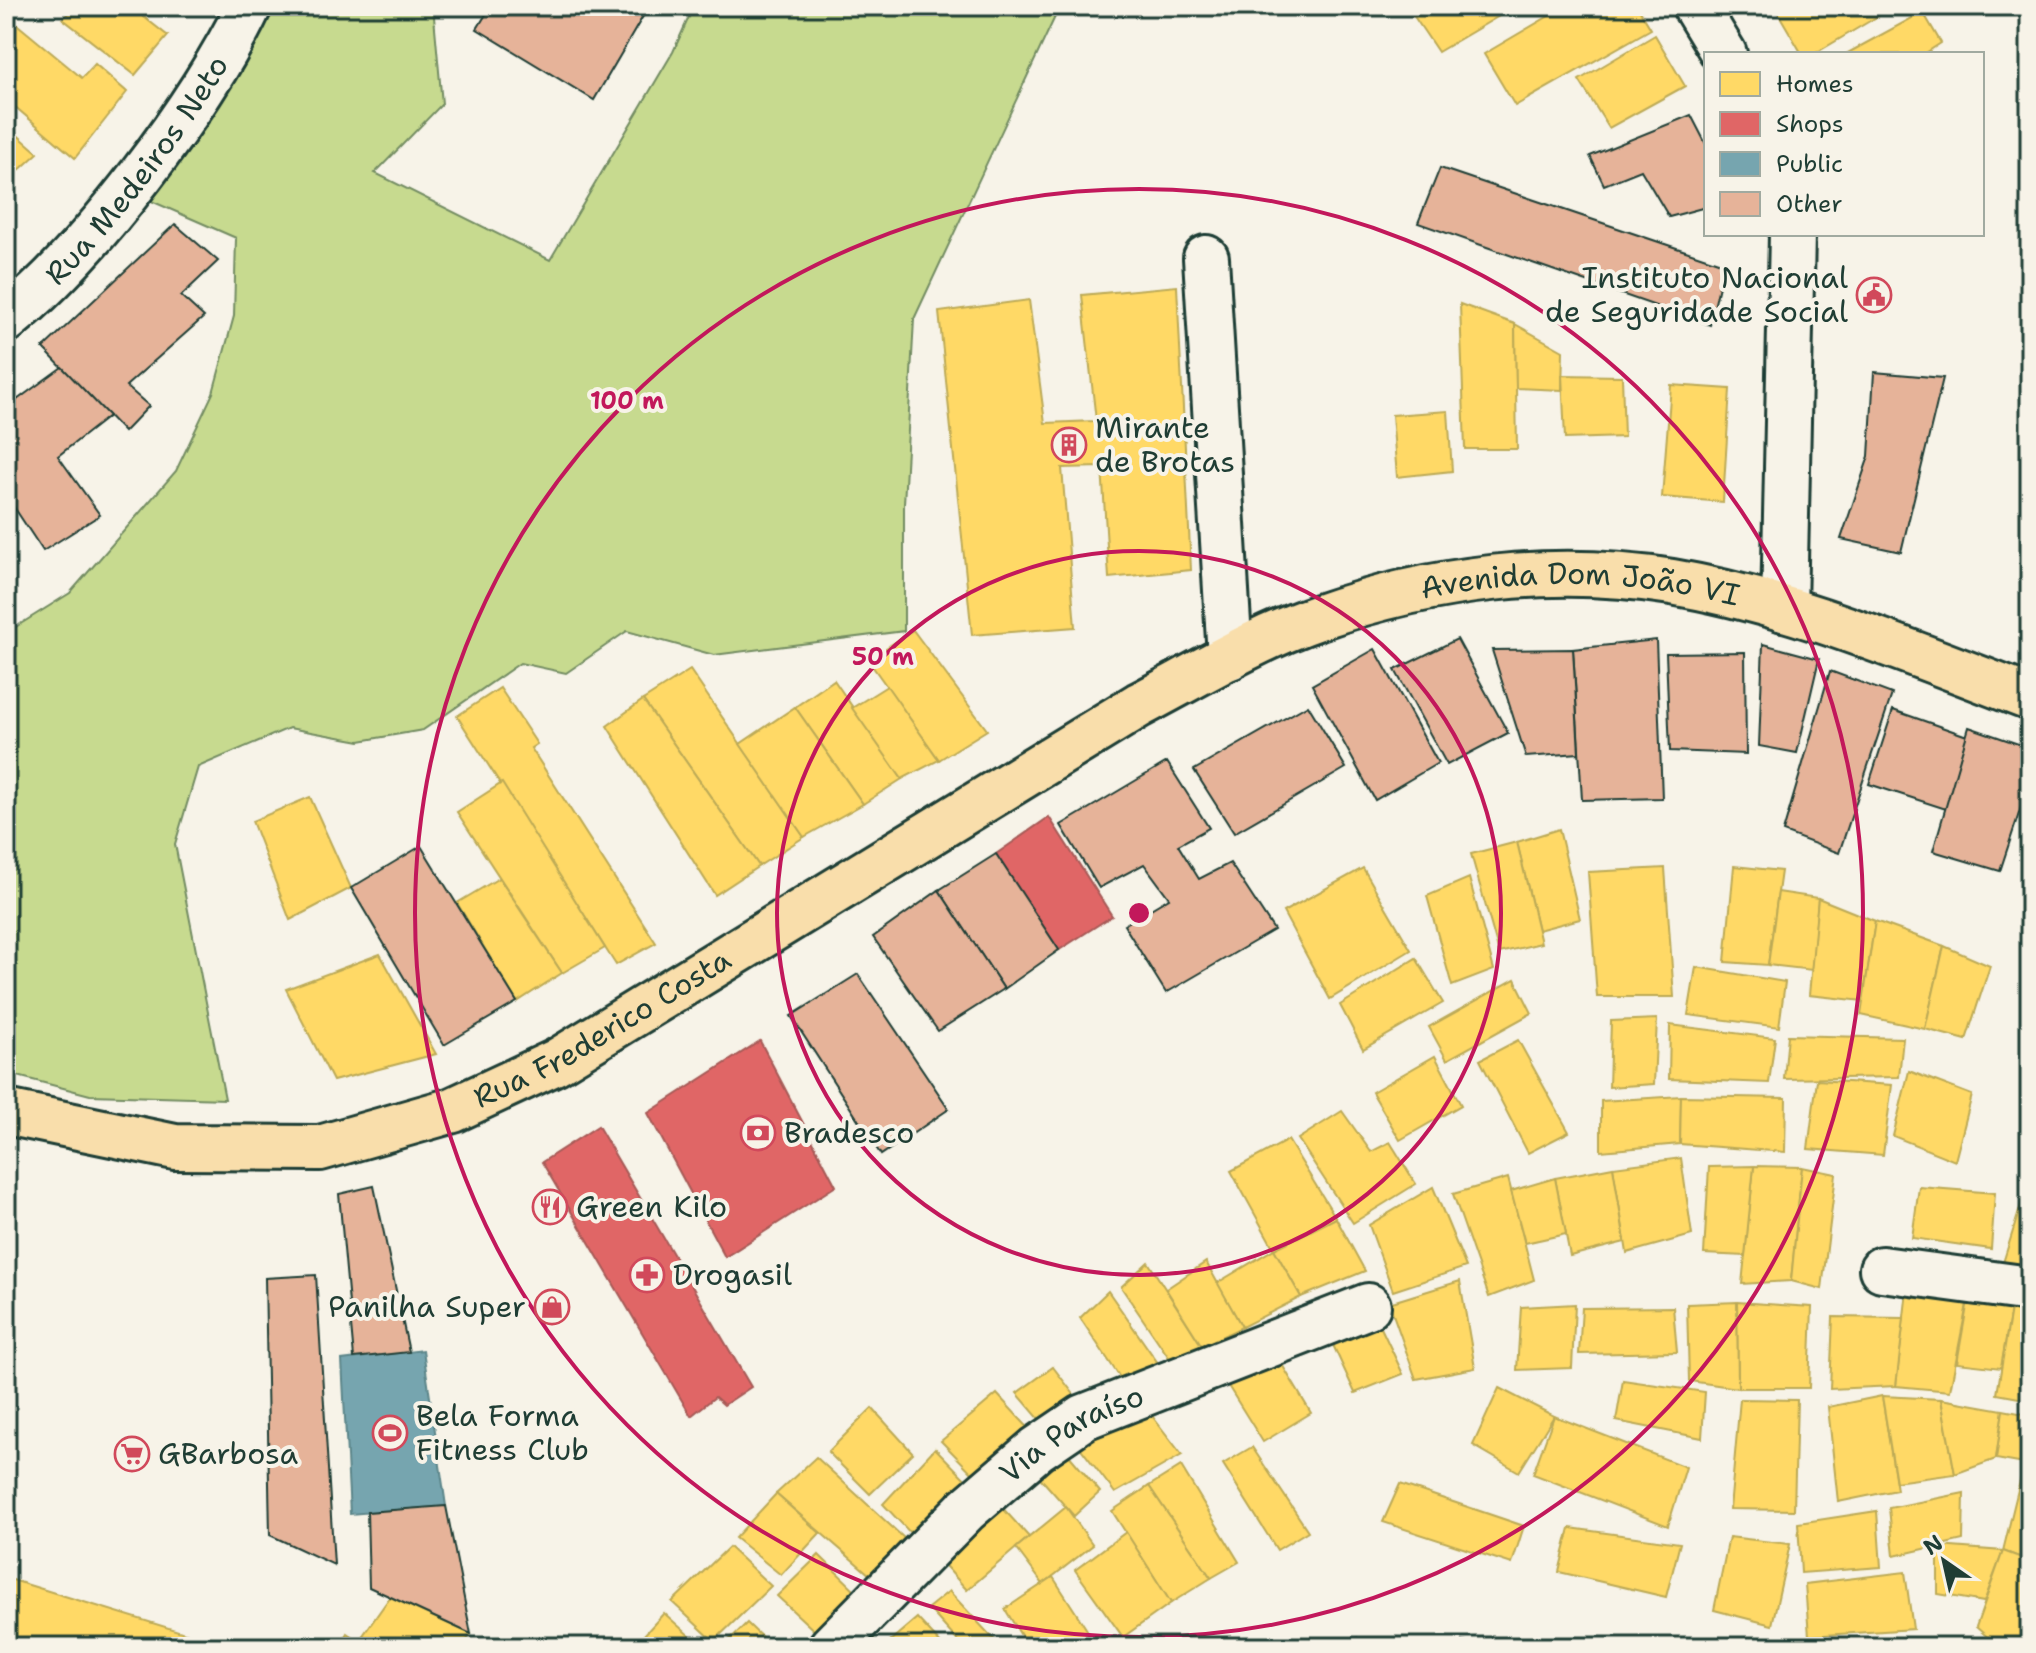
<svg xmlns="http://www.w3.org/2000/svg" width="2036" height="1653" font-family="'Shantell Sans',sans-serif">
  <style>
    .green { fill: #c7da8f; stroke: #738c62; stroke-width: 2 }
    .homes { fill: #ffd966; stroke: #bcaa57; stroke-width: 2 }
    .shops { fill: #e06666; stroke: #a65a57; stroke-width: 2 }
    .public { fill: #76a5af; stroke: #5c868a; stroke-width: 2 }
    .building { fill: #e6b399; stroke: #1f3d34; stroke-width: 2 }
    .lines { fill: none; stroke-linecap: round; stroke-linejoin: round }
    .minor-casing { stroke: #1f3d34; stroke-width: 50 }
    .major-casing { stroke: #1f3d34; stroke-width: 50 }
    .minor { stroke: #f7f3e8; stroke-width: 44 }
    .major { stroke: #f9deab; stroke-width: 44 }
    .ring { fill: none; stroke: #c2185b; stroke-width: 4 }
    .labels { text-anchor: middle; stroke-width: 8; stroke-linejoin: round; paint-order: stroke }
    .street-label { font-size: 30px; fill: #1f3d34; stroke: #f7f3e8 }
    .poi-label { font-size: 30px; fill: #1f3d34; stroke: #f7f3e8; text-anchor: start }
    .centre { fill: #c2185b; stroke: #f7f3e8; stroke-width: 4 }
    .ring-label { font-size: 24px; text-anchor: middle; font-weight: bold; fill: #c2185b; stroke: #f7f3e8; stroke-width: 8; stroke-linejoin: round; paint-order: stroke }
  </style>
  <rect width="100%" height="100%" fill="#f7f3e8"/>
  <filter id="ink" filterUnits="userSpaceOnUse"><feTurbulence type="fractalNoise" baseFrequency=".0125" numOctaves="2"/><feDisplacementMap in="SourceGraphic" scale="16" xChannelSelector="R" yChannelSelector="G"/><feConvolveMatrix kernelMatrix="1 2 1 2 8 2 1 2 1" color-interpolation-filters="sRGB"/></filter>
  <g filter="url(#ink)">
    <path class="green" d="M264 6H433L442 104 375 173 550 260 673 52 694 6H1060L914 319 904 504V631L714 655 627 631 566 673 520 663 423 730 360 741 289 728 198 767 175 844 225 1099 90 1095 6 1073V633L70 593 176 471 213 393 234 316 236 238 149 200Z"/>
    <g class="homes">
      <path d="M74 6H130L168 36 135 75 63 19Z"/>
      <path d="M1407 6H1516L1438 52Z"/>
      <path d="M1566 6H1637L1651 29 1515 106 1484 54Z"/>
      <path d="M1774 6H1874L1880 15 1814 54H1802Z"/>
      <path d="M1923 12 1941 43 1924 54H1846Z"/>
      <path d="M13 21 82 78 95 64 127 92 75 158 6 99V30Z"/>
      <path d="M1655 35 1685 86 1609 128 1579 80Z"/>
      <path d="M6 125 38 153 6 182Z"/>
      <path d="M1177 286 1191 570 1109 578 1102 467 1062 468 1075 627 972 635 939 312 1029 300 1045 423 1096 421 1082 295Z"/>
      <path d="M1460 304 1515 324 1517 449H1465Z"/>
      <path d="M1515 324 1563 351 1562 390 1516 388Z"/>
      <path d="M1562 375 1622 376 1624 437 1565 439Z"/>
      <path d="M1671 385 1730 389 1723 502 1662 497Z"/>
      <path d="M1448 411 1452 471 1397 477 1392 415Z"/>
      <path d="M913 630 987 730 939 760 868 660Z"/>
      <path d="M690 670 804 837 759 866 643 700Z"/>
      <path d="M834 680 902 779 863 804 795 707Z"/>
      <path d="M887 686 939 760 902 779 852 708Z"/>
      <path d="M500 688 537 744 531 748 656 943 616 965 457 716Z"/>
      <path d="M643 700 759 866 715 895 607 726Z"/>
      <path d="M795 707 863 804 804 837 740 744Z"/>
      <path d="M502 783 605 948 562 973 457 812Z"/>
      <path d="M310 797 351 888 290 920 252 821Z"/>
      <path d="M1559 829 1580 919 1538 930 1517 842Z"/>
      <path d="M1517 842 1541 943 1499 953 1471 854Z"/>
      <path d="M1734 866 1781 871 1768 965 1725 962Z"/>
      <path d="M1363 868 1411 950 1330 999 1283 912Z"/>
      <path d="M1665 868 1674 997H1597L1588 872Z"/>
      <path d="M499 878 562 973 517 1002 457 903Z"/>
      <path d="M1469 878 1494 970 1452 986 1427 896Z"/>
      <path d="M1778 892 1818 898 1812 970 1768 965Z"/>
      <path d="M1818 898 1875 921 1863 1001 1809 995Z"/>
      <path d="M1875 921 1944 946 1925 1029 1861 1015Z"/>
      <path d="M1944 946 1990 966 1966 1040 1925 1029Z"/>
      <path d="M380 954 436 1054 333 1081 286 989Z"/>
      <path d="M1416 958 1443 1003 1363 1049 1340 1005Z"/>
      <path d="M1696 967 1785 982 1779 1027 1688 1015Z"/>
      <path d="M1515 979 1532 1013 1447 1060 1429 1027Z"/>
      <path d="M1657 1019 1654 1084 1609 1087 1611 1021Z"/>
      <path d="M1670 1025 1775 1038 1769 1083 1669 1079Z"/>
      <path d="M1788 1035 1903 1038 1899 1077 1784 1079Z"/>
      <path d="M1518 1040 1569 1132 1528 1153 1480 1060Z"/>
      <path d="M1435 1056 1461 1105 1400 1140 1372 1092Z"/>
      <path d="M1909 1071 1972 1095 1955 1161 1893 1136Z"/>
      <path d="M1817 1080 1892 1085 1883 1155 1808 1149Z"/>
      <path d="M1681 1096 1680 1144 1601 1151V1101Z"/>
      <path d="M1681 1096 1786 1098 1785 1152 1680 1144Z"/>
      <path d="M1342 1111 1371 1152 1390 1142 1416 1184 1353 1223 1298 1139Z"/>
      <path d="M1288 1140 1336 1218 1274 1249 1231 1171Z"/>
      <path d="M1681 1158 1692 1235 1627 1253 1613 1167Z"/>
      <path d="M1754 1166 1802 1167 1791 1281 1742 1284Z"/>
      <path d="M1754 1166 1745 1256 1704 1254 1709 1167Z"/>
      <path d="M1613 1167 1625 1242 1570 1256 1555 1178Z"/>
      <path d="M1802 1167 1836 1174 1822 1289 1791 1281Z"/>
      <path d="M1508 1178 1534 1280 1489 1297 1453 1194Z"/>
      <path d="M1555 1178 1566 1234 1525 1243 1511 1191Z"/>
      <path d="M2027 1186 2030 1187V1274L2002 1266Z"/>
      <path d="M1433 1187 1466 1267 1393 1291 1369 1225Z"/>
      <path d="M1919 1187 1995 1193 1991 1249 1912 1238Z"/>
      <path d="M1336 1218 1365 1271 1301 1297 1274 1249Z"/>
      <path d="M1274 1249 1301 1297 1242 1327 1217 1283Z"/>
      <path d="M1148 1262 1202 1346 1172 1362 1121 1287Z"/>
      <path d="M1206 1262 1242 1327 1202 1346 1166 1289Z"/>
      <path d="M1460 1281 1475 1368 1416 1379 1389 1303Z"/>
      <path d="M1908 1282 1970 1289 1950 1391 1896 1386Z"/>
      <path d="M1970 1289 2013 1297 2001 1368 1957 1363Z"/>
      <path d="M1108 1291 1160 1366 1125 1385 1080 1318Z"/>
      <path d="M2013 1297 2030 1301V1400L1997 1394Z"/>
      <path d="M1737 1302 1812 1307 1809 1388H1738Z"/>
      <path d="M1737 1302 1738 1388 1689 1381 1687 1304Z"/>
      <path d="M1575 1304 1572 1368 1517 1370 1521 1307Z"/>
      <path d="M1673 1307 1677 1352 1579 1354 1582 1308Z"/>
      <path d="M1375 1315 1403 1374 1355 1393 1328 1334Z"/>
      <path d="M1833 1317 1904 1318 1896 1386 1830 1389Z"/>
      <path d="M1278 1358 1311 1413 1263 1442 1225 1381Z"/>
      <path d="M1053 1367 1082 1405 1046 1427 1017 1393Z"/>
      <path d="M1623 1380 1705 1392 1702 1438 1616 1421Z"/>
      <path d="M1499 1388 1554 1416 1519 1472 1473 1445Z"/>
      <path d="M997 1394 1034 1434 977 1478 941 1441Z"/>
      <path d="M1882 1396 1897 1490 1838 1502 1828 1407Z"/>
      <path d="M1882 1396 1941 1399 1955 1474 1896 1482Z"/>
      <path d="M1740 1399 1797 1400 1794 1510 1730 1509Z"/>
      <path d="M1941 1399 2003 1410 1996 1459 1955 1474Z"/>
      <path d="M872 1408 913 1453 870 1494 828 1452Z"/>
      <path d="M1146 1408 1182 1455 1115 1493 1079 1446Z"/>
      <path d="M2003 1410 2030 1415V1465L1996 1459Z"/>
      <path d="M1554 1416 1686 1467 1668 1526 1533 1474Z"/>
      <path d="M1252 1447 1308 1531 1277 1550 1223 1464Z"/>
      <path d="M935 1448 972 1486 917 1540 883 1504Z"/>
      <path d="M1063 1448 1100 1492 1074 1516 1035 1472Z"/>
      <path d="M816 1457 904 1538 870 1575 776 1494Z"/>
      <path d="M1181 1466 1239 1562 1211 1578 1149 1486Z"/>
      <path d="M2022 1473 2030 1476V1561L2003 1551Z"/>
      <path d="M1400 1484 1524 1526 1512 1564 1383 1522Z"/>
      <path d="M1149 1486 1211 1578 1171 1603 1112 1511Z"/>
      <path d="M1964 1493 1963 1540 1894 1556 1889 1508Z"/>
      <path d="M776 1494 820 1533 781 1575 735 1538Z"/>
      <path d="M998 1503 1029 1537 967 1590 938 1558Z"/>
      <path d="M1066 1507 1093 1545 1043 1584 1016 1548Z"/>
      <path d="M1877 1511 1881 1567 1801 1573 1798 1523Z"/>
      <path d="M1570 1528 1680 1543 1666 1597 1559 1572Z"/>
      <path d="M1126 1532 1171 1603 1123 1637 1075 1570Z"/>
      <path d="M1729 1537 1790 1544 1772 1625 1714 1610Z"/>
      <path d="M1938 1546 2003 1551 1984 1602 1938 1594Z"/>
      <path d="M729 1547 771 1586 714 1641 672 1602Z"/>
      <path d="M2003 1551 2030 1561V1647H1999L1976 1627Z"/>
      <path d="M819 1555 859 1594 819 1635 777 1596Z"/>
      <path d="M1905 1572 1913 1629 1809 1636 1805 1584Z"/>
      <path d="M1053 1577 1098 1647H1028L1005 1609Z"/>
      <path d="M6 1578 195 1636 190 1647H6Z"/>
      <path d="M949 1591 1001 1647H963L928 1608Z"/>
      <path d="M390 1597 471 1634 462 1647H370L359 1641Z"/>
      <path d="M664 1613 702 1647H633Z"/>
      <path d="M917 1618 944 1647H883Z"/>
      <path d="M747 1623 772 1647 723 1646Z"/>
      <path d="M347 1633 359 1641 370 1647H339Z"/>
      <path d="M868 1633 881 1647H854Z"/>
    </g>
    <g class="shops">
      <path d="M1049 817 1112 916 1059 950 996 854Z"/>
      <path d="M760 1041 836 1186 725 1257 648 1113Z"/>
      <path d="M598 1126 751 1387 724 1405 715 1397 691 1416 542 1162Z"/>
    </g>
    <path class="public" d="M423 1350 446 1506 350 1514 342 1360Z"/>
    <g class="building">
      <path d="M491 6H649L594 100 477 29Z"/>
      <path d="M1691 115 1706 144V207L1669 217 1641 170 1604 185 1590 156Z"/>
      <path d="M1440 168 1724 264 1710 325 1418 223Z"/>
      <path d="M175 224 218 261 181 296 204 317 126 386 149 406 124 432 43 348Z"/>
      <path d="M62 367 109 416 58 456 100 515 43 551 6 495V408Z"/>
      <path d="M1874 372 1943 378 1901 552 1841 539 1869 456Z"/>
      <path d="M1457 639 1508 733 1447 765 1395 670Z"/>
      <path d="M1656 640 1662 798 1582 800 1573 649Z"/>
      <path d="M1763 644 1819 659 1797 753 1759 746Z"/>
      <path d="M1375 649 1438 763 1375 800 1312 685Z"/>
      <path d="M1573 649 1579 753 1526 757 1492 650Z"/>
      <path d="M1745 652 1746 754 1670 751 1666 653Z"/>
      <path d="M1830 671 1892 694 1839 853 1783 832Z"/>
      <path d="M1308 705 1346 768 1234 833 1194 770Z"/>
      <path d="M1893 710 1967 736 1946 809 1869 784Z"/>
      <path d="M1969 727 2030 748V780L2000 871 1933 851Z"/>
      <path d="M1167 762 1209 828 1178 845 1199 879 1230 863 1274 930 1166 993 1124 925 1169 898 1144 864 1099 888 1061 825Z"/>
      <path d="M421 846 517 1002 444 1045 351 888Z"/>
      <path d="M996 854 1059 950 1004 989 939 890Z"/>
      <path d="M939 890 1004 989 938 1031 873 937Z"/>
      <path d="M858 974 949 1109 881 1155 791 1016Z"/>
      <path d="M374 1186 409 1352 354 1358 339 1194Z"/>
      <path d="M316 1275 334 1565 270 1535 265 1278Z"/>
      <path d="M446 1506 471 1634 369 1587 367 1512Z"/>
      <path d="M1357 1638 1362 1647H1342Z"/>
      <path d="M1462 1642 1490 1647H1462Z"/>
    </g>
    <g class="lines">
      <g class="minor-casing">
        <g id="minor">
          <path d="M1695 6 1724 54"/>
          <path d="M1206 258 1230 657"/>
          <path id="s1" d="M6 320C90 253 203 103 249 6"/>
          <path d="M1784 609 1792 234"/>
          <path d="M1882 1269 2030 1289"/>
          <path id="s2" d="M831 1647 966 1510 1037 1449 1084 1417 1368 1306"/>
        </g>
      </g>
      <g class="major-casing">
        <g id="major">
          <path id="s3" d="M6 1112 175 1147 320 1148 453 1110 556 1062 1139 705C1198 674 1257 638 1319 617 1432 578 1553 563 1672 582 1796 603 1913 654 2030 698"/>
        </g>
      </g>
      <use href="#minor" class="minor"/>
      <use href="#major" class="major"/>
    </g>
  </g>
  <g class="ring">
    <circle cx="1139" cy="913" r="362"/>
    <circle cx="1139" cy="913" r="724"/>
  </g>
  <defs>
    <g id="civic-ring" transform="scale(1.8)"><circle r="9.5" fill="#f7f3e8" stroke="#d1495b" stroke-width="1.5"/><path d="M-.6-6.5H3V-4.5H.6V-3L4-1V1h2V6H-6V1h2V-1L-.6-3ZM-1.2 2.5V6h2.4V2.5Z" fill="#d1495b"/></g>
    <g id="building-ring" transform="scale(1.8)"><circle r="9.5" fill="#f7f3e8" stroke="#d1495b" stroke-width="1.5"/><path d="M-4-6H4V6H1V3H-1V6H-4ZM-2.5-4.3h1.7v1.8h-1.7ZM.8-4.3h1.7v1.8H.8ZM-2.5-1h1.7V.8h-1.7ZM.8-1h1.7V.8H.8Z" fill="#d1495b"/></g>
    <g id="bank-ring" transform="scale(1.8)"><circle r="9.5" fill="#f7f3e8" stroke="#d1495b" stroke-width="1.5"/><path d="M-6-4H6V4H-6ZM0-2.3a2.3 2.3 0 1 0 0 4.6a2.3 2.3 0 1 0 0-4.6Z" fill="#d1495b"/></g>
    <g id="restaurant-ring" transform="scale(1.8)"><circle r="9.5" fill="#f7f3e8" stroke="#d1495b" stroke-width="1.5"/><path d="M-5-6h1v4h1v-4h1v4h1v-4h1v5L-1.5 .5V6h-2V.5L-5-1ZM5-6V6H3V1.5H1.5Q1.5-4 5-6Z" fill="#d1495b"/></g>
    <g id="pharmacy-ring" transform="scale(1.8)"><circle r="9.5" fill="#f7f3e8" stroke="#d1495b" stroke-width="1.5"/><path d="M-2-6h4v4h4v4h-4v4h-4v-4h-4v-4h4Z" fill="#d1495b"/></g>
    <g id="shop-ring" transform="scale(1.8)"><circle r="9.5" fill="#f7f3e8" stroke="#d1495b" stroke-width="1.5"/><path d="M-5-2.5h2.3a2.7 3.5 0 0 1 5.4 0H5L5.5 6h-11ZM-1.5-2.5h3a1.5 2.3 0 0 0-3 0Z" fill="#d1495b"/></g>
    <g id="stadium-ring" transform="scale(1.8)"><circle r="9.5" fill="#f7f3e8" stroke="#d1495b" stroke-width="1.5"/><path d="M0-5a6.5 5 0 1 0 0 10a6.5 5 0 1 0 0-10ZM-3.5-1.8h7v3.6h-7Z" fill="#d1495b"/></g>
    <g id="supermarket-ring" transform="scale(1.8)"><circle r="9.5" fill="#f7f3e8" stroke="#d1495b" stroke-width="1.5"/><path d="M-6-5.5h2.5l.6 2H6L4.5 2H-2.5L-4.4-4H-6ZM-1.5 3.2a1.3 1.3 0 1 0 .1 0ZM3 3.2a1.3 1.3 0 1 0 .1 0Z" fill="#d1495b"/></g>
  </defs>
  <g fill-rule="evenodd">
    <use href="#civic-ring" x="1874" y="295"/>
    <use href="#building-ring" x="1069" y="445"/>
    <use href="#bank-ring" x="758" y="1133"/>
    <use href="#restaurant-ring" x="550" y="1207"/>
    <use href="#pharmacy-ring" x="647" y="1275"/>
    <use href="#shop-ring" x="552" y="1307"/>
    <use href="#stadium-ring" x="390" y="1433"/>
    <use href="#supermarket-ring" x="132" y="1454"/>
  </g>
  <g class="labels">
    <g class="street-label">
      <text dy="10" stroke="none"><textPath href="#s1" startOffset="200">Rua Medeiros Neto</textPath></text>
      <text dy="10" stroke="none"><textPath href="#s3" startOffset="1720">Avenida Dom João VI</textPath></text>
      <text dy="10" stroke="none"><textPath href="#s3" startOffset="626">Rua Frederico Costa</textPath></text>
      <text dy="10" stroke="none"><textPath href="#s2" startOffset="324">Via Paraíso</textPath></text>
    </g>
    <g class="poi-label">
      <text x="1848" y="288" text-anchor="end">Instituto Nacional<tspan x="1848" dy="34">de Seguridade Social</tspan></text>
      <text x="1095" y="438">Mirante<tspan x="1095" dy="34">de Brotas</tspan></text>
      <text x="784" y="1143">Bradesco</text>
      <text x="576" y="1217">Green Kilo</text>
      <text x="673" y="1285">Drogasil</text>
      <text x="526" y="1317" text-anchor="end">Panilha Super</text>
      <text x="416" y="1426">Bela Forma<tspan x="416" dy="34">Fitness Club</tspan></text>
      <text x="158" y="1464">GBarbosa</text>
    </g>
  </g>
  <circle cx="1139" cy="913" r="12" class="centre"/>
  <g class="ring-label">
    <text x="627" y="409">100 m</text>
    <text x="883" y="665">50 m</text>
  </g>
  <rect width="2036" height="1653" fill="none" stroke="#f7f3e8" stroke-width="32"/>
  <rect x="16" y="16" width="2004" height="1621" fill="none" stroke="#1f3d34" stroke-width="3" filter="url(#ink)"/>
  <rect x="1704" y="52" width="280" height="184" fill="#f7f3e8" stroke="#a1aaa0" stroke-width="2"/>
  <rect x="1720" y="72" width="40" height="24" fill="#ffd966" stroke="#a1aaa0" stroke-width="2"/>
  <text x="1776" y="92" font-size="24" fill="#1f3d34">Homes</text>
  <rect x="1720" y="112" width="40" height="24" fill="#e06666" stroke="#a1aaa0" stroke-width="2"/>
  <text x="1776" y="132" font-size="24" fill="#1f3d34">Shops</text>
  <rect x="1720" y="152" width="40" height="24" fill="#76a5af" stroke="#a1aaa0" stroke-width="2"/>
  <text x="1776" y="172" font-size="24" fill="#1f3d34">Public</text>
  <rect x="1720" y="192" width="40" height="24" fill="#e6b399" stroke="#a1aaa0" stroke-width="2"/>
  <text x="1776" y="212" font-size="24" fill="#1f3d34">Other</text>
  <g transform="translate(1944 1561) rotate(326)" stroke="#f7f3e8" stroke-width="6" paint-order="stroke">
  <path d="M0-6L14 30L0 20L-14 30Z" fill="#1f3d34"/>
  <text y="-12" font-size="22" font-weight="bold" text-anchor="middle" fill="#1f3d34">N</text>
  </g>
</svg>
